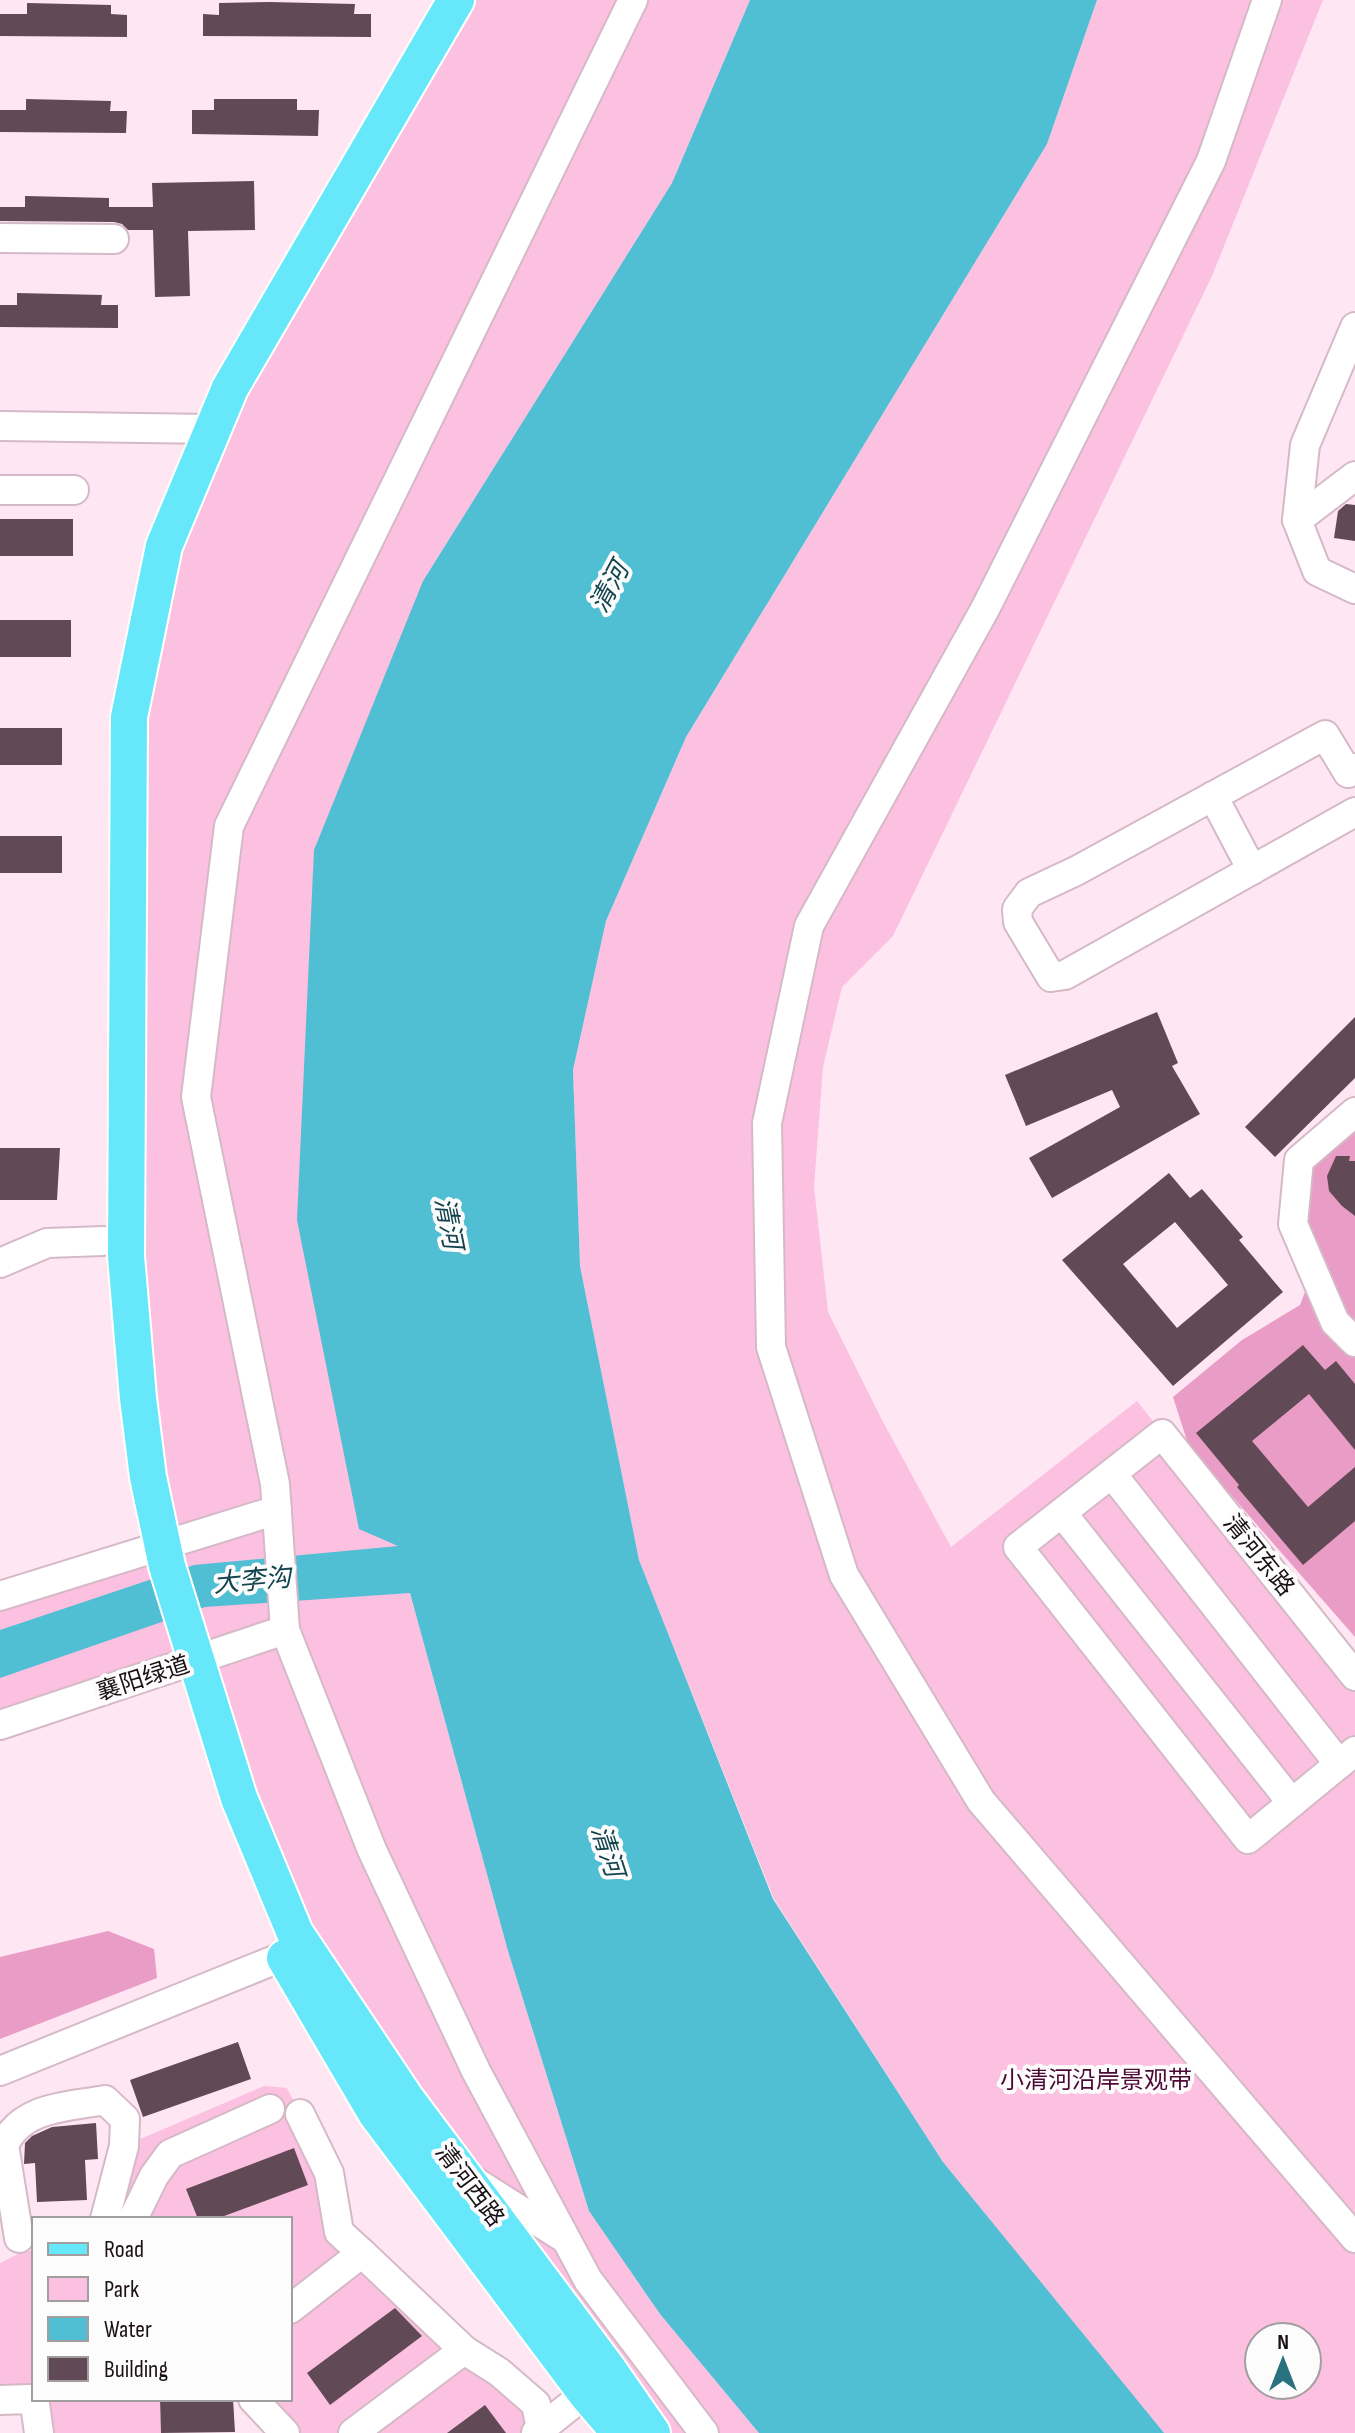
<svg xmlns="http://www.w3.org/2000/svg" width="1355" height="2433" font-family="'Sofia Sans Condensed','Noto Sans SC',sans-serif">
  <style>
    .green { fill: #fcc1e0; fill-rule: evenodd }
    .forest { fill: #e99dc6 }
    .water { fill: #50bed3 }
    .building { fill: #614a56; fill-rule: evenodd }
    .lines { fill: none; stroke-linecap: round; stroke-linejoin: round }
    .minor-casing { stroke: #d5b9c7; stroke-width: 32 }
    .major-casing { stroke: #fff; stroke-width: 40 }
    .minor { stroke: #fff; stroke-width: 28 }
    .major { stroke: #66e8fa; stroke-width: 36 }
    .labels { text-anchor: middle; stroke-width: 8; stroke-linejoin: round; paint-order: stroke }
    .street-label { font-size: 24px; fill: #1a1116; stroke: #fcfcfc }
    .park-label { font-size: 24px; fill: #4c0934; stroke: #fcfcfc }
    .water-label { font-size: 26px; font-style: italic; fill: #13444d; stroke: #fcfcfc }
  </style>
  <rect width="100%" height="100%" fill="#fee7f3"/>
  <g class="green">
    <path d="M441 0H750L672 183 423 581 400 1546 410 1593 508 1951 589 2211 660 2314 759 2433H652L295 1933 195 1661 0 1725V1596L151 1538 120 716 227 428Z"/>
    <path d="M1097 0H1323L1212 276 893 936 842 987 823 1067 814 1187 828 1312 882 1420 951 1547 1137 1401 1355 1676V2433H1162L943 2162 774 1899 639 1560 580 1266 573 1070 606 921 686 737 1047 144ZM1259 2337H1307V2385H1259Z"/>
    <path d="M264 2086 287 2088 329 2173 339 2232 536 2404V2433H285L254 2399H290V2219H105L124 2146Z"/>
    <path d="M34 2250V2399H160L161 2433H39L38 2413 0 2400V2263L22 2252Z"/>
  </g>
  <g class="forest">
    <path d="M1355 1112V1637L1189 1447 1173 1397 1242 1340 1300 1305 1313 1271 1299 1160Z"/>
    <path d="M108 1931 154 1949 157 1978 0 2039V1957Z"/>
  </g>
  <path class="water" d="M750 0H1097L1047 144 686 737 606 921 573 1070 580 1266 639 1560 773 1899 943 2162 1164 2433H759L660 2314 589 2211 508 1951 410 1593 205 1607 0 1678V1630L194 1565 398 1546 359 1529 297 1220 314 850 423 581 672 183Z"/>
  <g class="building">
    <path d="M270 2 355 4 354 14H371V37L203 36V14L219 15V3Z"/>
    <path d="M27 3 111 5V14L127 15V37L0 36V14H27Z"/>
    <path d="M26 99 111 101 110 111H127L126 133 0 132V110H26Z"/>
    <path d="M214 99H297V110H319L318 136 192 134V110H214Z"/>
    <path d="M254 181 255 230 188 231 190 296 155 297 153 230H128L122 224 114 222 0 221V207H25V196L109 198V207H153L152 183Z"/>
    <path d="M17 293 102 295 101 305H118V328L0 327V305H17Z"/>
    <path d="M1346 504 1355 505V541L1334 538 1338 511Z"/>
    <rect x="0" y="519" width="73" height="37"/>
    <rect x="0" y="620" width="71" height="37"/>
    <rect x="0" y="728" width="62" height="37"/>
    <rect x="0" y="836" width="62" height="37"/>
    <path d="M1157 1012 1178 1063 1172 1066 1200 1114 1052 1198 1029 1158 1120 1107 1112 1090 1026 1126 1005 1075Z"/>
    <path d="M1355 1017V1078L1275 1157 1245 1127Z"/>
    <path d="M0 1148H60L57 1200H0Z"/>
    <path d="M1336 1156H1350L1349 1161H1355V1216L1342 1206 1329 1191 1327 1176Z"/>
    <path d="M1169 1173 1190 1198 1202 1189 1243 1237 1239 1240 1283 1292 1173 1386 1062 1260ZM1175 1222 1228 1285 1177 1328 1123 1264Z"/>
    <path d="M1303 1345 1325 1370 1336 1361 1355 1384V1450L1309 1394 1252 1441 1308 1507 1355 1467V1521L1303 1565 1237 1487 1239 1485 1196 1433Z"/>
    <path d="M238 2042 251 2079 143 2117 130 2080Z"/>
    <path d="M96 2123 98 2159 85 2160 87 2200 37 2202 35 2163 24 2164 25 2143 32 2136 52 2127Z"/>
    <path d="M294 2148 308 2185 216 2219H198L186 2189Z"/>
    <path d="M395 2308 422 2336 330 2405 307 2373Z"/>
    <path d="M160 2399H233L235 2432 161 2433Z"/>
    <path d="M485 2405 506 2433H447Z"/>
  </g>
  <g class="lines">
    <g class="minor-casing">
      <g id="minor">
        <path d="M633 0 229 826 196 1097 275 1484 285 1630 372 1850 476 2071 588 2280 704 2433"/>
        <path d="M1267 0 1211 161 985 609 809 926 767 1123 771 1347 844 1575 981 1801 1355 2238"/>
        <path d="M0 238 114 239"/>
        <path d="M1355 327 1305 445 1297 520 1317 571 1355 589"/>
        <path d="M0 426 213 429"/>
        <path d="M0 490H74"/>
        <path d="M1297 520 1355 476"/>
        <path d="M1355 768 1348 773 1325 735 1076 871 1029 893 1017 909 1018 922 1051 977 1065 975 1355 812"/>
        <path d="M1213 796 1252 870"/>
        <path d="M1355 1112 1299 1160 1293 1224 1335 1322 1355 1342"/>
        <path d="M0 1263 47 1243 103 1241"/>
        <path d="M1112 1474 1339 1764"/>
        <path d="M1062 1513 1292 1803"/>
        <path d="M0 1596 277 1510"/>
        <path d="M1355 1676 1162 1434 1018 1547 1248 1839 1355 1751"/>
        <path d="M0 1725 285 1630"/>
        <path d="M0 2071 304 1948"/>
        <path d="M300 2114 329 2173 339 2232 362 2253"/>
        <path d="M0 2145H4L19 2238"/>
        <path d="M4 2145C22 2106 68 2107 105 2100L125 2119 124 2146 105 2219"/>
        <path d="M471 2179 564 2238"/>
        <path d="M133 2219 154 2176 170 2154 270 2109"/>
        <path d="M290 2309 362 2253 464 2350"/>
        <path d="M253 2399 285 2433"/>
        <path d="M0 2400 29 2399 35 2404 39 2433"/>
        <path d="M353 2433 464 2350 499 2372 536 2404 541 2429"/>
        <path d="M536 2433 586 2393"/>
      </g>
    </g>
    <g class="major-casing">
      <g id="major">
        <path d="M456 0 230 388 164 546 129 717 126 1256 138 1398 148 1477 167 1566 239 1798 295 1933 406 2099 607 2368 652 2433"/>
        <path d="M285 1958 376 2113 586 2393 620 2433"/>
      </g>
    </g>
    <use href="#minor" class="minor"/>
    <use href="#major" class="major"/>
  </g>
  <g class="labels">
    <g class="street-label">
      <text transform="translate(1259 1555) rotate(51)" y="8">清河东路</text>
      <text transform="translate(143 1678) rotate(-18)" y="8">襄阳绿道</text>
      <text transform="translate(470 2185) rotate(53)" y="8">清河西路</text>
    </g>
    <g class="park-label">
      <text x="1096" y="2088">小清河沿岸景观带</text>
    </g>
    <g class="water-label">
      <text transform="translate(609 587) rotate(-62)" y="9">清河</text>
      <text transform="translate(449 1223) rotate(79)" y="9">清河</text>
      <text transform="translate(252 1580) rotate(-5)" y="9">大李沟</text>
      <text transform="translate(608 1851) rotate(72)" y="9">清河</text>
    </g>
  </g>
  <rect x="32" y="2217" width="260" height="184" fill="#fcfcfc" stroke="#a29ea0" stroke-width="2"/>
  <rect x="48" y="2243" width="40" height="12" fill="#66e8fa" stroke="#a29ea0" stroke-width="2"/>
  <text x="104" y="2257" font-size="24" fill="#1a1116">Road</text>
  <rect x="48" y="2277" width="40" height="24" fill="#fcc1e0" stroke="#a29ea0" stroke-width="2"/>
  <text x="104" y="2297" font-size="24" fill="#1a1116">Park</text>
  <rect x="48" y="2317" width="40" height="24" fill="#50bed3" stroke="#a29ea0" stroke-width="2"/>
  <text x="104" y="2337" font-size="24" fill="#1a1116">Water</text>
  <rect x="48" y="2357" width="40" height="24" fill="#614a56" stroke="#a29ea0" stroke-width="2"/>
  <text x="104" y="2377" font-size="24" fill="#1a1116">Building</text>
  <g transform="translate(1283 2361)"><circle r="38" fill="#fcfcfc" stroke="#a29ea0" stroke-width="2"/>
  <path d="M0-6L14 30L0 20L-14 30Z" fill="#2b727f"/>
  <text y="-12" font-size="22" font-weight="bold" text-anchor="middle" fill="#1a1116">N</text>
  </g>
</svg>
